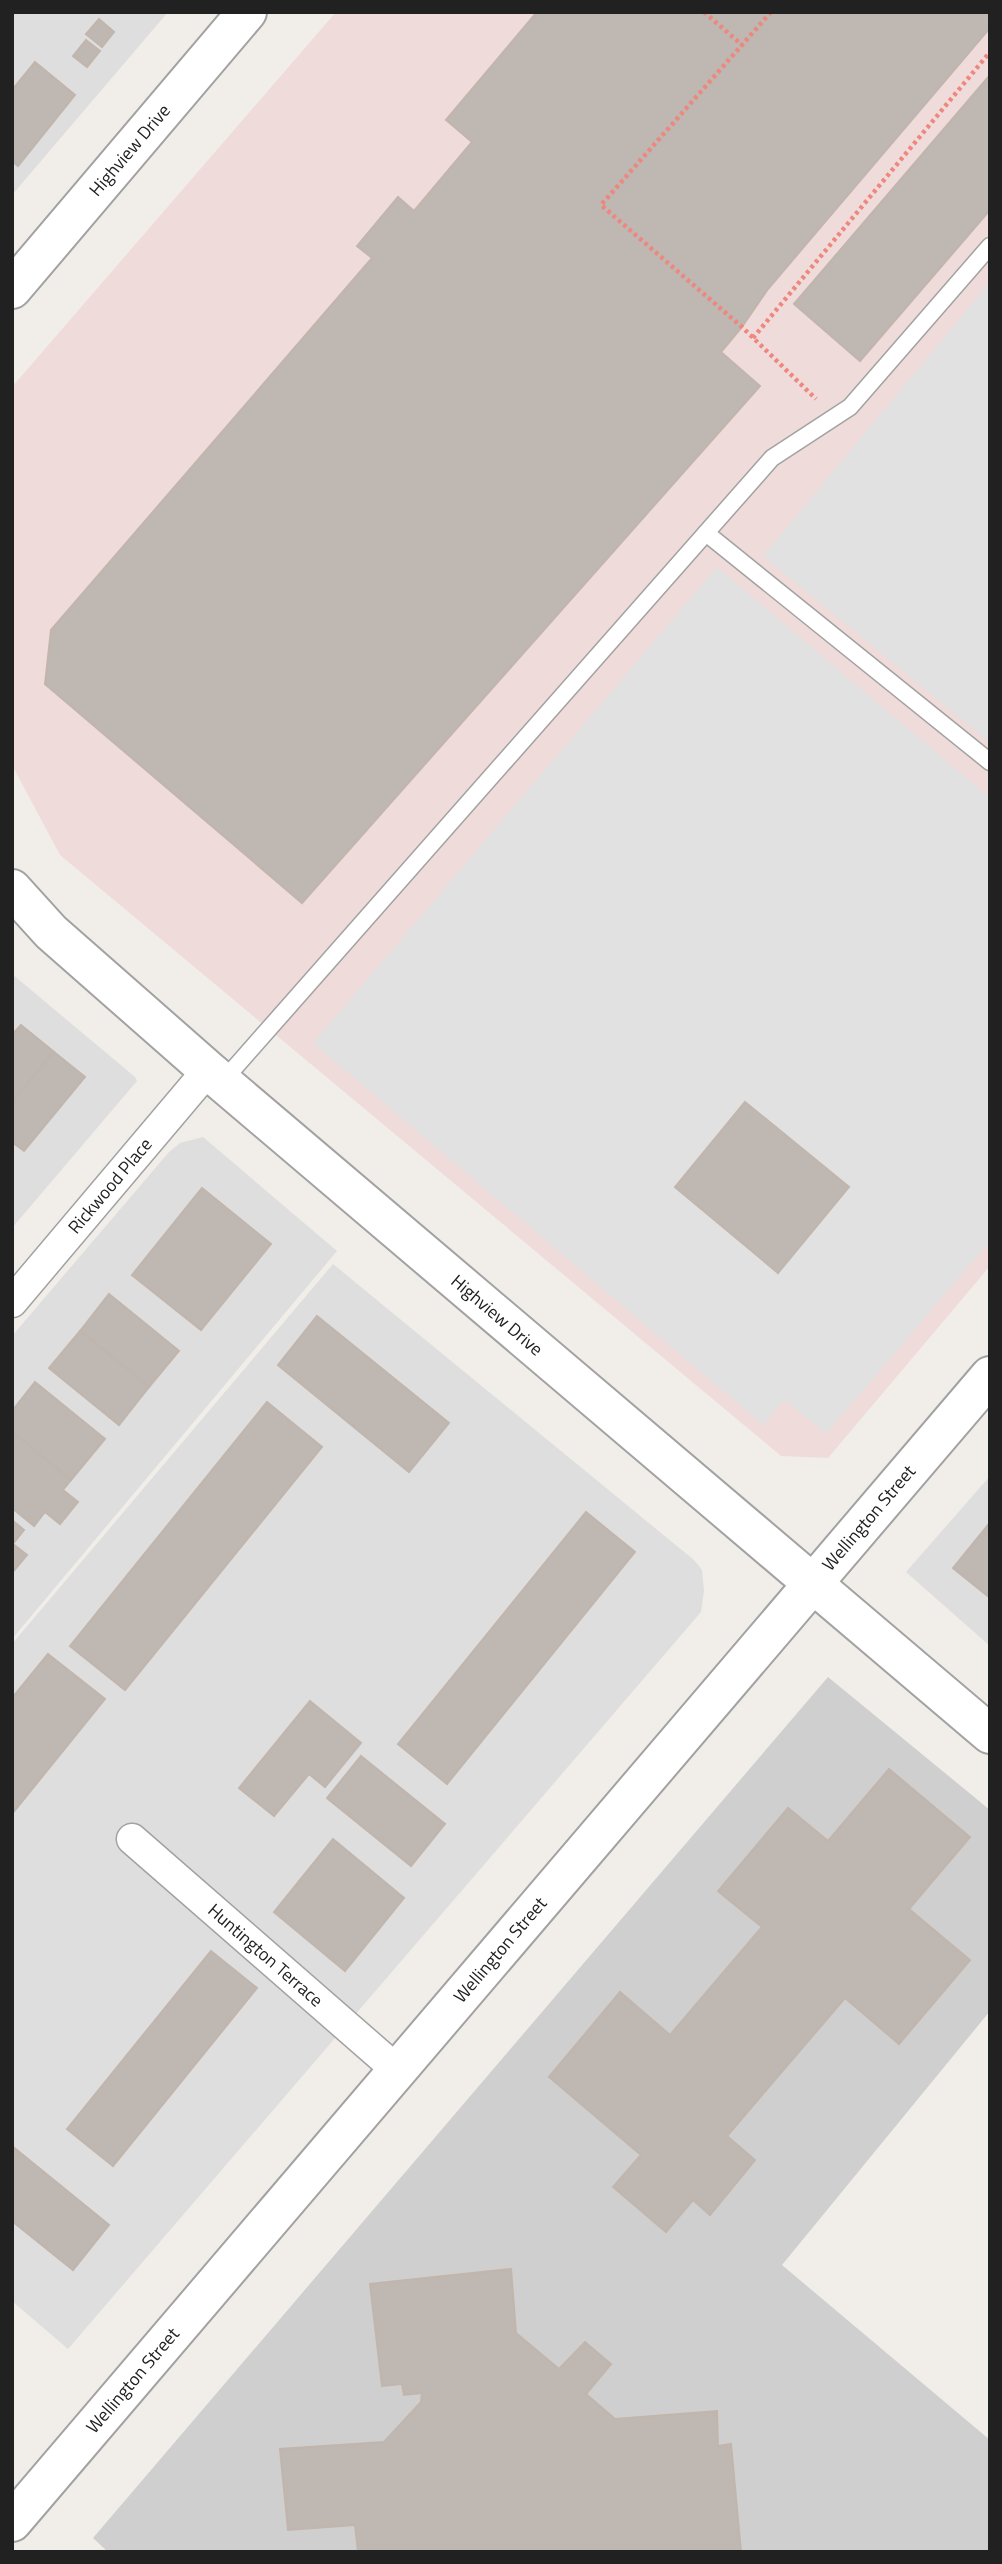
<svg xmlns="http://www.w3.org/2000/svg" width="1002" height="2564" font-family="'Titillium Web',sans-serif">
  <style>
    .residential { fill: #dfdede }
    .commercial { fill: #efdbda }
    .religious { fill: #cfcfcf }
    .parking { fill: #e1e1e1 }
    .building { fill: #beb7b2; stroke: #c1b5ac; stroke-width: 2 }
    .lines { fill: none; stroke-linecap: round; stroke-linejoin: round }
    .service-casing { stroke: #a2a2a2; stroke-width: 19 }
    .minor-casing { stroke: #a2a2a2; stroke-width: 33 }
    .tertiary-casing { stroke: #a2a2a2; stroke-width: 42 }
    .path { stroke: #ee877d; stroke-width: 4.5; stroke-dasharray: 3.5 3.5; stroke-linecap: butt }
    .service { stroke: #fff; stroke-width: 16 }
    .minor { stroke: #fff; stroke-width: 30 }
    .tertiary { stroke: #fff; stroke-width: 38 }
    .labels { text-anchor: middle; stroke-width: 5; stroke-linejoin: round; paint-order: stroke }
    .street-label { font-size: 18px; fill: #212121; stroke: #fff }
  </style>
  <rect width="100%" height="100%" fill="#f1eee9"/>
  <g class="residential">
    <path d="M12 12H168L12 195Z"/>
    <path d="M12 974 135 1077 137 1081 12 1228Z"/>
    <path d="M203 1137 337 1251 12 1639V1336L169 1152 180 1143Z"/>
    <path d="M333 1264 694 1560 702 1570 704 1591 701 1612 68 2349 12 2301V1644Z"/>
    <path d="M990 1476V1646L906 1572Z"/>
  </g>
  <path class="commercial" d="M336 12H990V1266L828 1458 781 1456 60 855 12 765V387Z"/>
  <path class="religious" d="M828 1677 990 1810V2011L782 2265 990 2440V2552H108L93 2538Z"/>
  <g class="parking">
    <path d="M990 282V743L763 556Z"/>
    <path d="M717 567 990 798V1241L826 1434 785 1400 763 1425 313 1043Z"/>
  </g>
  <g class="building">
    <path d="M537 12H990V28L768 289 742 327 721 352 760 386 302 903 45 684 51 630 372 258 357 246 398 197 414 211 472 142 446 120Z"/>
    <path d="M99 19 114 32 102 47 86 34Z"/>
    <path d="M86 40 100 51 87 67 73 56Z"/>
    <path d="M35 62 75 95 18 166 12 161V90Z"/>
    <path d="M990 75V210L860 361 794 304Z"/>
    <path d="M21 1025 54 1052 12 1102V1035Z"/>
    <path d="M54 1052 85 1077 24 1151 12 1142V1102Z"/>
    <path d="M745 1102 849 1187 778 1273 675 1187Z"/>
    <path d="M202 1188 271 1244 201 1330 132 1275Z"/>
    <path d="M109 1294 179 1351 149 1387 80 1331Z"/>
    <path d="M317 1316 449 1423 409 1472 278 1365Z"/>
    <path d="M80 1331 149 1387 119 1425 49 1368Z"/>
    <path d="M35 1382 105 1439 71 1480 12 1432V1411Z"/>
    <path d="M267 1402 322 1447 125 1690 70 1646Z"/>
    <path d="M12 1432 71 1480 63 1490 78 1502 60 1524 45 1512 34 1526 12 1508Z"/>
    <path d="M586 1512 635 1552 447 1784 398 1744Z"/>
    <path d="M12 1520 24 1530 13 1544 27 1555 12 1573Z"/>
    <path d="M988 1525 990 1526V1598L953 1568Z"/>
    <path d="M48 1654 105 1699 12 1814V1698Z"/>
    <path d="M310 1701 361 1743 325 1787 309 1774 274 1816 239 1788Z"/>
    <path d="M361 1756 445 1824 411 1866 327 1798Z"/>
    <path d="M889 1769 970 1837 909 1909 970 1960 899 2044 845 1998 727 2136 755 2160 710 2215 693 2200 666 2232 613 2187 641 2155 549 2077 620 1992 670 2035 762 1927 718 1891 788 1808 828 1841Z"/>
    <path d="M333 1839 404 1898 345 1971 274 1912Z"/>
    <path d="M211 1951 257 1988 113 2166 67 2129Z"/>
    <path d="M12 2146 109 2225 73 2270 12 2221Z"/>
    <path d="M511 2269 516 2333 559 2369 585 2342 611 2364 586 2394 615 2419 717 2411 718 2446 731 2444 741 2552H358L355 2525 288 2530 280 2449 384 2442 421 2402 422 2393 404 2395 402 2384 382 2386 370 2284Z"/>
  </g>
  <g class="lines">
    <g class="service-casing">
      <g id="service">
        <path d="M706 533 990 762"/>
        <path d="M222 1082 772 458 850 407 990 246"/>
      </g>
    </g>
    <g class="minor-casing">
      <g id="minor">
        <path id="s1" d="M12 1302 208 1070"/>
        <path id="s2" d="M132 1839 398 2071"/>
      </g>
    </g>
    <g class="tertiary-casing">
      <g id="tertiary">
        <path id="s3" d="M12 289 247 12"/>
        <path id="s4" d="M12 889 51 932 208 1070 990 1734"/>
        <path id="s5" d="M12 2522 990 1376"/>
      </g>
    </g>
    <g class="path">
      <path d="M704 12 742 45"/>
      <path d="M771 12 601 205 742 327 816 399"/>
      <path d="M753 338 990 52"/>
    </g>
    <use href="#service" class="service"/>
    <use href="#minor" class="minor"/>
    <use href="#tertiary" class="tertiary"/>
  </g>
  <g class="labels">
    <g class="street-label">
      <text dy="6" stroke="none"><textPath href="#s3" startOffset="182">Highview Drive</textPath></text>
      <text dy="6" stroke="none"><textPath href="#s1" startOffset="152">Rickwood Place</textPath></text>
      <text dy="6" stroke="none"><textPath href="#s4" startOffset="646">Highview Drive</textPath></text>
      <text dy="6" stroke="none"><textPath href="#s5" startOffset="1320">Wellington Street</textPath></text>
      <text dy="6" stroke="none"><textPath href="#s5" startOffset="752">Wellington Street</textPath></text>
      <text dy="6" stroke="none"><textPath href="#s2" startOffset="177">Huntington Terrace</textPath></text>
      <text dy="6" stroke="none"><textPath href="#s5" startOffset="186">Wellington Street</textPath></text>
    </g>
  </g>
  <rect width="1002" height="2564" fill="none" stroke="#212121" stroke-width="28"/>
</svg>
